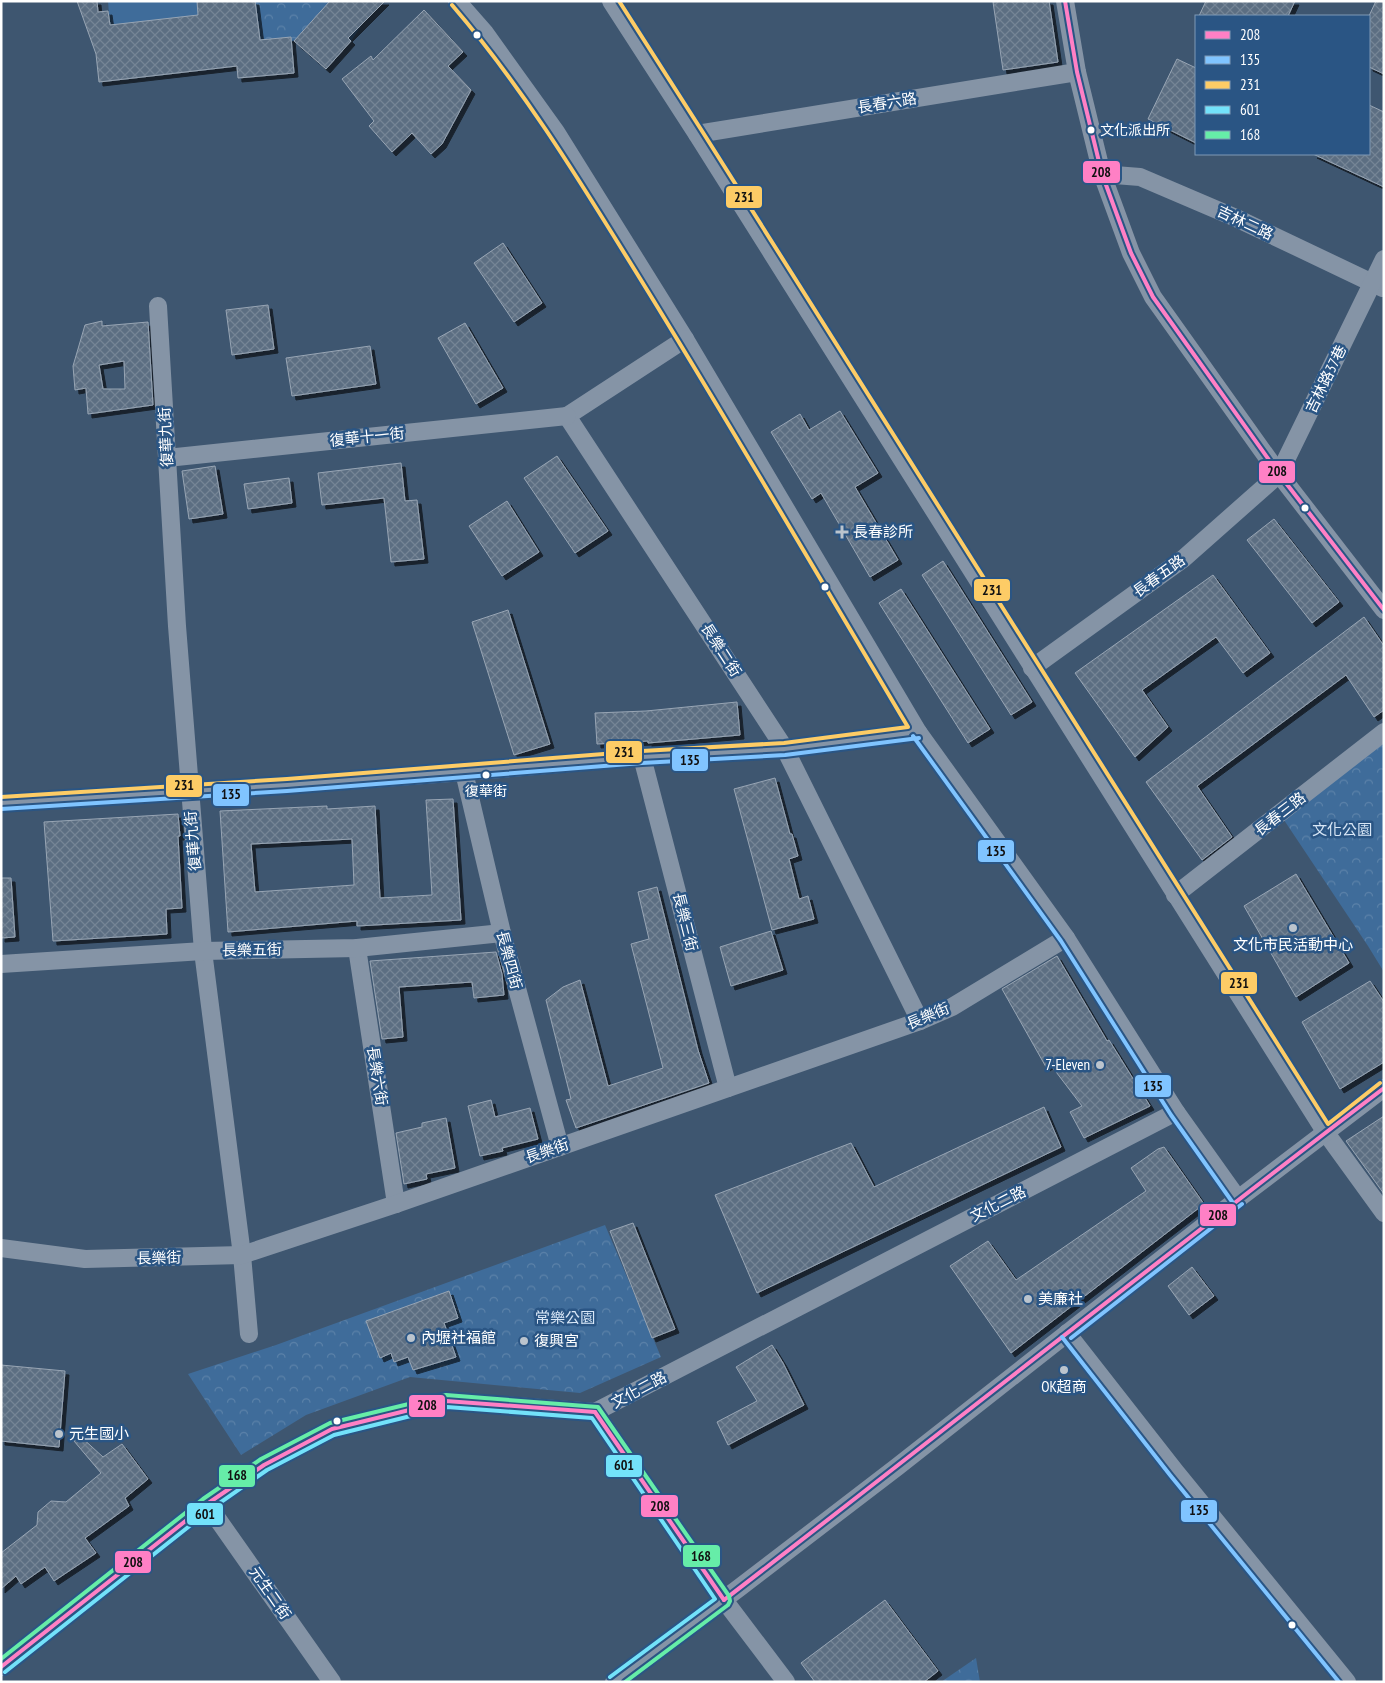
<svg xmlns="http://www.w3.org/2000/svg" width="1385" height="1683" font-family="'PT Sans Narrow','Noto Sans TC',sans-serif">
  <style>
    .green { fill: #3f6c9a }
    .park { fill: url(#park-crowns) }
    .building { fill: url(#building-cross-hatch); stroke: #98a5b4; fill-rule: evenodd; filter: url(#shadow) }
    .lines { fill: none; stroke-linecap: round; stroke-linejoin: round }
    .minor { stroke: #8594a6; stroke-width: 18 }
    .bus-1-casing { stroke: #2a5584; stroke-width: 8 }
    .bus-2-casing { stroke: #2a5584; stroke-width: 8 }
    .bus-3-casing { stroke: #2a5584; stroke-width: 8 }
    .bus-4-casing { stroke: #2a5584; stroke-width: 8 }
    .bus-5-casing { stroke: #2a5584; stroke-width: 8 }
    .bus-1 { stroke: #ff80c5; stroke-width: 4 }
    .bus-2 { stroke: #80c4ff; stroke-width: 4 }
    .bus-3 { stroke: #fdcc66; stroke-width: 4 }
    .bus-4 { stroke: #73e2fa; stroke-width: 4 }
    .bus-5 { stroke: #66eda8; stroke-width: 4 }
    .bus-dot { fill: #fff; stroke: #2a5584; stroke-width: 2 }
    .poi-dot { fill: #bbc4cd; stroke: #2a5584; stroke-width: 2 }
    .labels { text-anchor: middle; stroke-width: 5; stroke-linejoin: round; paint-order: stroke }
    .bus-label { font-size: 14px; fill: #fff; stroke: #2a5584; text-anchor: start }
    .street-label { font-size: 15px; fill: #fff; stroke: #2a5584 }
    .poi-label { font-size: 15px; fill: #fff; stroke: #2a5584; text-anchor: start }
    .park-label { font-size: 15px; fill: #d7e6f6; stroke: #2a5584 }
    .line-badge { stroke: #2a5584; stroke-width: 2 }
    .pale-badge-label { font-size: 14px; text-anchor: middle; font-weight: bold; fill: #111 }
  </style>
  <defs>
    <pattern id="park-crowns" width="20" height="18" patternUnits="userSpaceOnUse" patternTransform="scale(1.25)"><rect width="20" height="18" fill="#3f6c9a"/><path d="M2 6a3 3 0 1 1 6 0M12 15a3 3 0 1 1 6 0" fill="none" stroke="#5c82a9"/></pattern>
    <pattern id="building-cross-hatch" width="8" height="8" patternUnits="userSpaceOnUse" patternTransform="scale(1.25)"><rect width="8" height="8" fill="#5b6e82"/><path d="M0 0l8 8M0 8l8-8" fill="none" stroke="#748495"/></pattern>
    <filter id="shadow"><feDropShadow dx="4" dy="4" stdDeviation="0" flood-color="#0009"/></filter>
  </defs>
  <rect width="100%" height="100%" fill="#3e5670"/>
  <path class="green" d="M108 1H206L208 17 110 28Z"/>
  <g class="park">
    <path d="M236 1H333L363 23 351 41 319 13 294 41 270 51 242 52Z"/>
    <path d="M1384 742V972L1368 946 1284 820Z"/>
    <path d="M605 1225 661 1357 580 1393 410 1377 306 1415 241 1455 188 1374 276 1345Z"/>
    <path d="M976 1658 980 1682H941Z"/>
  </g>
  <g class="building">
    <path d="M77 1H97L98 12 108 11 110 25 198 15 197 1H255L260 40 291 37 294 73 238 78 237 66 99 82 96 54Z"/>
    <path d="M330 1H385L348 38 351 41 326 69 294 41Z"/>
    <path d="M1000 1H1049L1058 62 1003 70 993 2Z"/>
    <path d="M1206 1H1295L1288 16H1199Z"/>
    <path d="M1376 1H1384V74L1369 67V16Z"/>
    <path d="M424 10 463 52 448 66 471 90 442 144 431 154 412 133 392 152 369 126 374 121 342 79 371 56 373 60Z"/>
    <path d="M1177 59 1196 68V143L1148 119Z"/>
    <path d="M1369 105 1384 112V187L1313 154H1369Z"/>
    <path d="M503 243 542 303 514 322 474 263Z"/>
    <path d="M268 305 274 349 232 355 226 310Z"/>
    <path d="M102 321V326L148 322 153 405 88 414 86 388 75 390 73 366 85 325ZM124 361 125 389H103L99 365Z"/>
    <path d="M465 323 503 388 476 404 438 338Z"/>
    <path d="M370 346 376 384 292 396 286 358Z"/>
    <path d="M840 411 878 473 855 487 898 560 870 577 821 493 812 499 771 432 800 414 809 430Z"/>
    <path d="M557 456 608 531 575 553 524 478Z"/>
    <path d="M401 463 405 501 417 500 424 559 391 562 384 498 322 505 318 473Z"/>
    <path d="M215 466 223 514 189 519 182 471Z"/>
    <path d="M289 478 292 503 248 509 244 484Z"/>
    <path d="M507 501 539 552 502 576 469 526Z"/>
    <path d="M1274 519 1339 602 1312 623 1247 540Z"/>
    <path d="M943 561 1032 702 1011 715 922 575Z"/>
    <path d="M1213 575 1270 653 1243 673 1216 637 1142 690 1168 727 1135 757 1075 673Z"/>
    <path d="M901 589 990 729 968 743 879 603Z"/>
    <path d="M508 610 550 744 514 755 472 622Z"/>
    <path d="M1364 617 1384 646V710L1374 717 1346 675 1197 786 1232 837 1202 860 1146 782Z"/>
    <path d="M737 702 740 735 648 743V741L597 744 595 713 646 711Z"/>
    <path d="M775 778 790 834H792L798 856 789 859 799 899 808 896 814 919 772 930 734 789Z"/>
    <path d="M453 799 461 920 357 926V921L228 932 220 811 327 806V809L375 806 380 898 432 895 426 800ZM352 839 354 885 255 892 251 844Z"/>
    <path d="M178 814 180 836H178L182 908 166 909 167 934 53 941 44 822Z"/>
    <path d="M1296 874 1349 963 1296 997 1244 906Z"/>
    <path d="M1 878H11L15 937 1 938Z"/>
    <path d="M657 887 698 1050 709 1083 576 1128 566 1100 571 1099 546 1000 563 987 580 980 608 1086 663 1068 631 944 649 939 638 892Z"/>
    <path d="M771 931 783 970 731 986 720 947Z"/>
    <path d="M496 952 502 974 504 995 474 998 472 982 399 987 403 1037 382 1039 370 961Z"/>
    <path d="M1057 956 1107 1041 1109 1040 1150 1106 1084 1138 1070 1112 1082 1106 1050 1064 1046 1067 1002 989Z"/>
    <path d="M1370 981 1384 1002V1062L1340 1089 1302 1022Z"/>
    <path d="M491 1100 495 1117 530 1108 538 1139 502 1148 503 1151 480 1156 468 1106Z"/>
    <path d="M1044 1107 1061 1147 757 1293 715 1195 851 1143 874 1187Z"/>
    <path d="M1384 1116V1194L1346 1141Z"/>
    <path d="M446 1118 455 1168 426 1174 427 1179 404 1184 396 1133 422 1127V1123Z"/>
    <path d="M1164 1147 1204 1204 1011 1353 950 1266 988 1241 1016 1280 1146 1191 1131 1168 1158 1149Z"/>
    <path d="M633 1223 675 1329 652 1338 610 1231Z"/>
    <path d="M1192 1267 1214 1296 1189 1315 1168 1286Z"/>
    <path d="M449 1291 458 1318 444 1323 456 1357 413 1370 408 1357 394 1362 391 1353 380 1358 366 1321Z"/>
    <path d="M772 1345 783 1363 804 1405 728 1445 717 1422 757 1401 736 1367Z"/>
    <path d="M1 1365 65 1371 59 1447 1 1441Z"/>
    <path d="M80 1436 103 1457 122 1444 148 1479 125 1498 129 1506 85 1538 96 1553 54 1581 45 1567 21 1584 16 1576 1 1589V1553L37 1525 38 1512 51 1501 66 1502 101 1473 74 1441Z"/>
    <path d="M885 1600 938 1671 924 1682H815L801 1663Z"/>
  </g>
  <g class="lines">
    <g class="minor">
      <path d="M457 1 485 33 556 132 685 339 918 732 1066 938 1176 1112 1238 1199"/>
      <path d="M611 1 697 134 1326 1133 1384 1213"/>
      <path d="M1065 1 1077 72 1102 174 1131 253 1153 297 1279 474 1384 610"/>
      <path d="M697 134 1077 72"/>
      <path d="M1102 174 1140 177 1236 218 1383 288"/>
      <path d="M158 306 177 626 203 951 242 1255 249 1334"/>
      <path d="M685 339 567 416 785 749 920 1021"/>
      <path d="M167 458 567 416"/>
      <path d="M1032 668 1183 559 1279 474 1384 259"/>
      <path d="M642 757 728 1088"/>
      <path d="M464 772 502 933 560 1147"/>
      <path d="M1 803 287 785 464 772 642 757 785 749 918 732"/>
      <path d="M1175 895 1384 732"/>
      <path d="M357 948 396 1204"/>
      <path d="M1 964 203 951 357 948 502 933"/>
      <path d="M1 1248 85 1259 242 1255 396 1204 920 1021 952 1007 1066 938"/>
      <path d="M1067 1333 1175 1471 1347 1682"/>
      <path d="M595 1412 724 1600 786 1682"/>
      <path d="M207 1504 332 1682"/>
      <path d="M1 1667 207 1504 264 1465 332 1429 446 1401 595 1412 1176 1112"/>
      <path d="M614 1682 739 1588 897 1467 1238 1199 1384 1088"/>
    </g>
    <g class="bus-1-casing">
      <g id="bus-1">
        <path d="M1065 1 1077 72 1102 174 1131 253 1153 297 1279 474 1384 610"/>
        <path d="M595 1412 724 1600"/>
        <path d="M724 1600C945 1430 1162 1257 1384 1088"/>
        <path d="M1 1667 207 1504 264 1465 332 1429 446 1401 595 1412"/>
      </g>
    </g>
    <g class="bus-2-casing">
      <g id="bus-2">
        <path d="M913 736 1061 941 1171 1115 1233 1203"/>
        <path d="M1 809 287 791 642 763 785 755 919 738"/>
        <path d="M1062 1337 1170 1475 1339 1682"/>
        <path d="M1071 1338 1242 1204"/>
      </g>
    </g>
    <g class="bus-3-casing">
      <g id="bus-3">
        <path d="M619 1 702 131 1328 1124 1380 1083"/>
        <path d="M1 797 287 779 642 751 784 743 908 727C820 579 734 431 644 285 584 188 526 91 452 5"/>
      </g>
    </g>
    <g class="bus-4-casing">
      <path id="bus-4" d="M5 1672 211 1509 267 1470 334 1435 447 1407 592 1418 715 1599 610 1677"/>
    </g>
    <g class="bus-5-casing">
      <path id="bus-5" d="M1 1659 203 1499 261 1459 330 1423 446 1395 598 1407 729 1596 730 1601 728 1605 625 1682"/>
    </g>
    <use href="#bus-1" class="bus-1"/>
    <use href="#bus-2" class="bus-2"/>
    <use href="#bus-3" class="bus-3"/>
    <use href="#bus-4" class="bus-4"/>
    <use href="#bus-5" class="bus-5"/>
  </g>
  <g class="bus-dot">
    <circle cx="477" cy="35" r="4.5"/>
    <circle cx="1091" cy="130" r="4.5"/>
    <circle cx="1305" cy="508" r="4.5"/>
    <circle cx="825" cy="587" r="4.5"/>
    <circle cx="486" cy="775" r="4.5"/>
    <circle cx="337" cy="1421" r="4.5"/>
    <circle cx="1292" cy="1625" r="4.5"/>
  </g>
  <g class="poi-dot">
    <path d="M839.5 524.5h5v5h5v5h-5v5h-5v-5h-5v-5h5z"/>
    <circle cx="1293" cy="928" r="5"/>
    <circle cx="1100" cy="1065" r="5"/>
    <circle cx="1028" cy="1299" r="5"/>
    <circle cx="411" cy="1338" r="5"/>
    <circle cx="524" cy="1341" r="5"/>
    <circle cx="1064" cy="1370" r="5"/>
    <circle cx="59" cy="1434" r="5"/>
  </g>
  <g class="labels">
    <g class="bus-label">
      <text x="1100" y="135">文化派出所</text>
      <text x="486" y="796" text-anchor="middle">復華街</text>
    </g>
    <g class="street-label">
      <text transform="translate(887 103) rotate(-9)" y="5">長春六路</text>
      <text transform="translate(1245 223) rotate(25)" y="5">吉林二路</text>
      <text transform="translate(1326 379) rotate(-64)" y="5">吉林路37巷</text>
      <text transform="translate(166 437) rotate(-93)" y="5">復華九街</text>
      <text transform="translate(367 437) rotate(-6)" y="5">復華十一街</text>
      <text transform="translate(1159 576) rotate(-36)" y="5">長春五路</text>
      <text transform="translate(721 650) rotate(57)" y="5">長樂二街</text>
      <text transform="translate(1280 814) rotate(-38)" y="5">長春三路</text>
      <text transform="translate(193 841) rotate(-95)" y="5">復華九街</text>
      <text transform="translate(685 922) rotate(76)" y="5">長樂三街</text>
      <text transform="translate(252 950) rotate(-1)" y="5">長樂五街</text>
      <text transform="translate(509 960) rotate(75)" y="5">長樂四街</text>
      <text transform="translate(928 1016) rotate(-23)" y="5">長樂街</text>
      <text transform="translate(377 1076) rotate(81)" y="5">長樂六街</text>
      <text transform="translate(547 1151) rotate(-19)" y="5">長樂街</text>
      <text transform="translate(998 1204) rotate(-27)" y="5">文化二路</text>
      <text transform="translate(159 1258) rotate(-1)" y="5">長樂街</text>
      <text transform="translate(639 1390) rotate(-28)" y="5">文化二路</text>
      <text transform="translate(270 1593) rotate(55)" y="5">元生二街</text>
    </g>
    <g class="poi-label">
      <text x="853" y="537">長春診所</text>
      <text x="1293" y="950" text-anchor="middle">文化市民活動中心</text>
      <text x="1090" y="1070" text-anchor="end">7-Eleven</text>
      <text x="1038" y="1304">美廉社</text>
      <text x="421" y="1343">內壢社福館</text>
      <text x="534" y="1346">復興宮</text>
      <text x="1064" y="1392" text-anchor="middle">OK超商</text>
      <text x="69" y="1439">元生國小</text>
    </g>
    <g class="park-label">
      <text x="1342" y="835">文化公園</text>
      <text x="565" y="1323">常樂公園</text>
    </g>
  </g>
  <g class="line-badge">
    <rect x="1082" y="160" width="39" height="24" rx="5" fill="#ff80c5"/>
    <rect x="725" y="185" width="38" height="24" rx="5" fill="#fdcc66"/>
    <rect x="1258" y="460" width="38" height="24" rx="5" fill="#ff80c5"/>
    <rect x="973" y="578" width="38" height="24" rx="5" fill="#fdcc66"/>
    <rect x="605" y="740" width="38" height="24" rx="5" fill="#fdcc66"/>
    <rect x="671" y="748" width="38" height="24" rx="5" fill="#80c4ff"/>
    <rect x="165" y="774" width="38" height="24" rx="5" fill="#fdcc66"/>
    <rect x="212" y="783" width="38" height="24" rx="5" fill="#80c4ff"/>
    <rect x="977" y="839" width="38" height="24" rx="5" fill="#80c4ff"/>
    <rect x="1220" y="971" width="38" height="24" rx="5" fill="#fdcc66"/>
    <rect x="1134" y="1074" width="38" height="24" rx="5" fill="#80c4ff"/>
    <rect x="1199" y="1203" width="38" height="24" rx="5" fill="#ff80c5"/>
    <rect x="408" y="1394" width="38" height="24" rx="5" fill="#ff80c5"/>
    <rect x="605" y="1454" width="38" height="24" rx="5" fill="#73e2fa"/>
    <rect x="218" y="1464" width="38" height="24" rx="5" fill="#66eda8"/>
    <rect x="640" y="1494" width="39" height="24" rx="5" fill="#ff80c5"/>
    <rect x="1180" y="1499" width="38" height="24" rx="5" fill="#80c4ff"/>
    <rect x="186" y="1502" width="38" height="24" rx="5" fill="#73e2fa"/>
    <rect x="682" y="1544" width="39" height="24" rx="5" fill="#66eda8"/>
    <rect x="114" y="1550" width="38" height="24" rx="5" fill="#ff80c5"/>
  </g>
  <g class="pale-badge-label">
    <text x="1101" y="177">208</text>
    <text x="744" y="202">231</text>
    <text x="1277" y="476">208</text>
    <text x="992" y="595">231</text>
    <text x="624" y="757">231</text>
    <text x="690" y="765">135</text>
    <text x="184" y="790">231</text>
    <text x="231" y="799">135</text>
    <text x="996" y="856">135</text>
    <text x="1239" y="988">231</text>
    <text x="1153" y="1091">135</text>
    <text x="1218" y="1220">208</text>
    <text x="427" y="1410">208</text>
    <text x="624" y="1470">601</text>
    <text x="237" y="1480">168</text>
    <text x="660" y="1511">208</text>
    <text x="1199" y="1515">135</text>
    <text x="205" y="1519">601</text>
    <text x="701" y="1561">168</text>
    <text x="133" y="1567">208</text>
  </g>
  <rect width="1385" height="1683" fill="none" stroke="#ffffff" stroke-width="5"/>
  <rect x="1195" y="15" width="175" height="140" fill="#2a5584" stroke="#7f99b5"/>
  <rect x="1205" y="31" width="25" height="8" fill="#ff80c5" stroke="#7f99b5"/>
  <text x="1240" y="40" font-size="15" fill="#ffffff">208</text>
  <rect x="1205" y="56" width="25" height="8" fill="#80c4ff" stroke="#7f99b5"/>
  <text x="1240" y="65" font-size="15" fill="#ffffff">135</text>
  <rect x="1205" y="81" width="25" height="8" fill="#fdcc66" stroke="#7f99b5"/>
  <text x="1240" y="90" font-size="15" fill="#ffffff">231</text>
  <rect x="1205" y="106" width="25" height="8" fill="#73e2fa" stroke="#7f99b5"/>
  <text x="1240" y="115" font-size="15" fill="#ffffff">601</text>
  <rect x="1205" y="131" width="25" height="8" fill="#66eda8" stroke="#7f99b5"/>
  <text x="1240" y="140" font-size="15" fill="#ffffff">168</text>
</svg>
